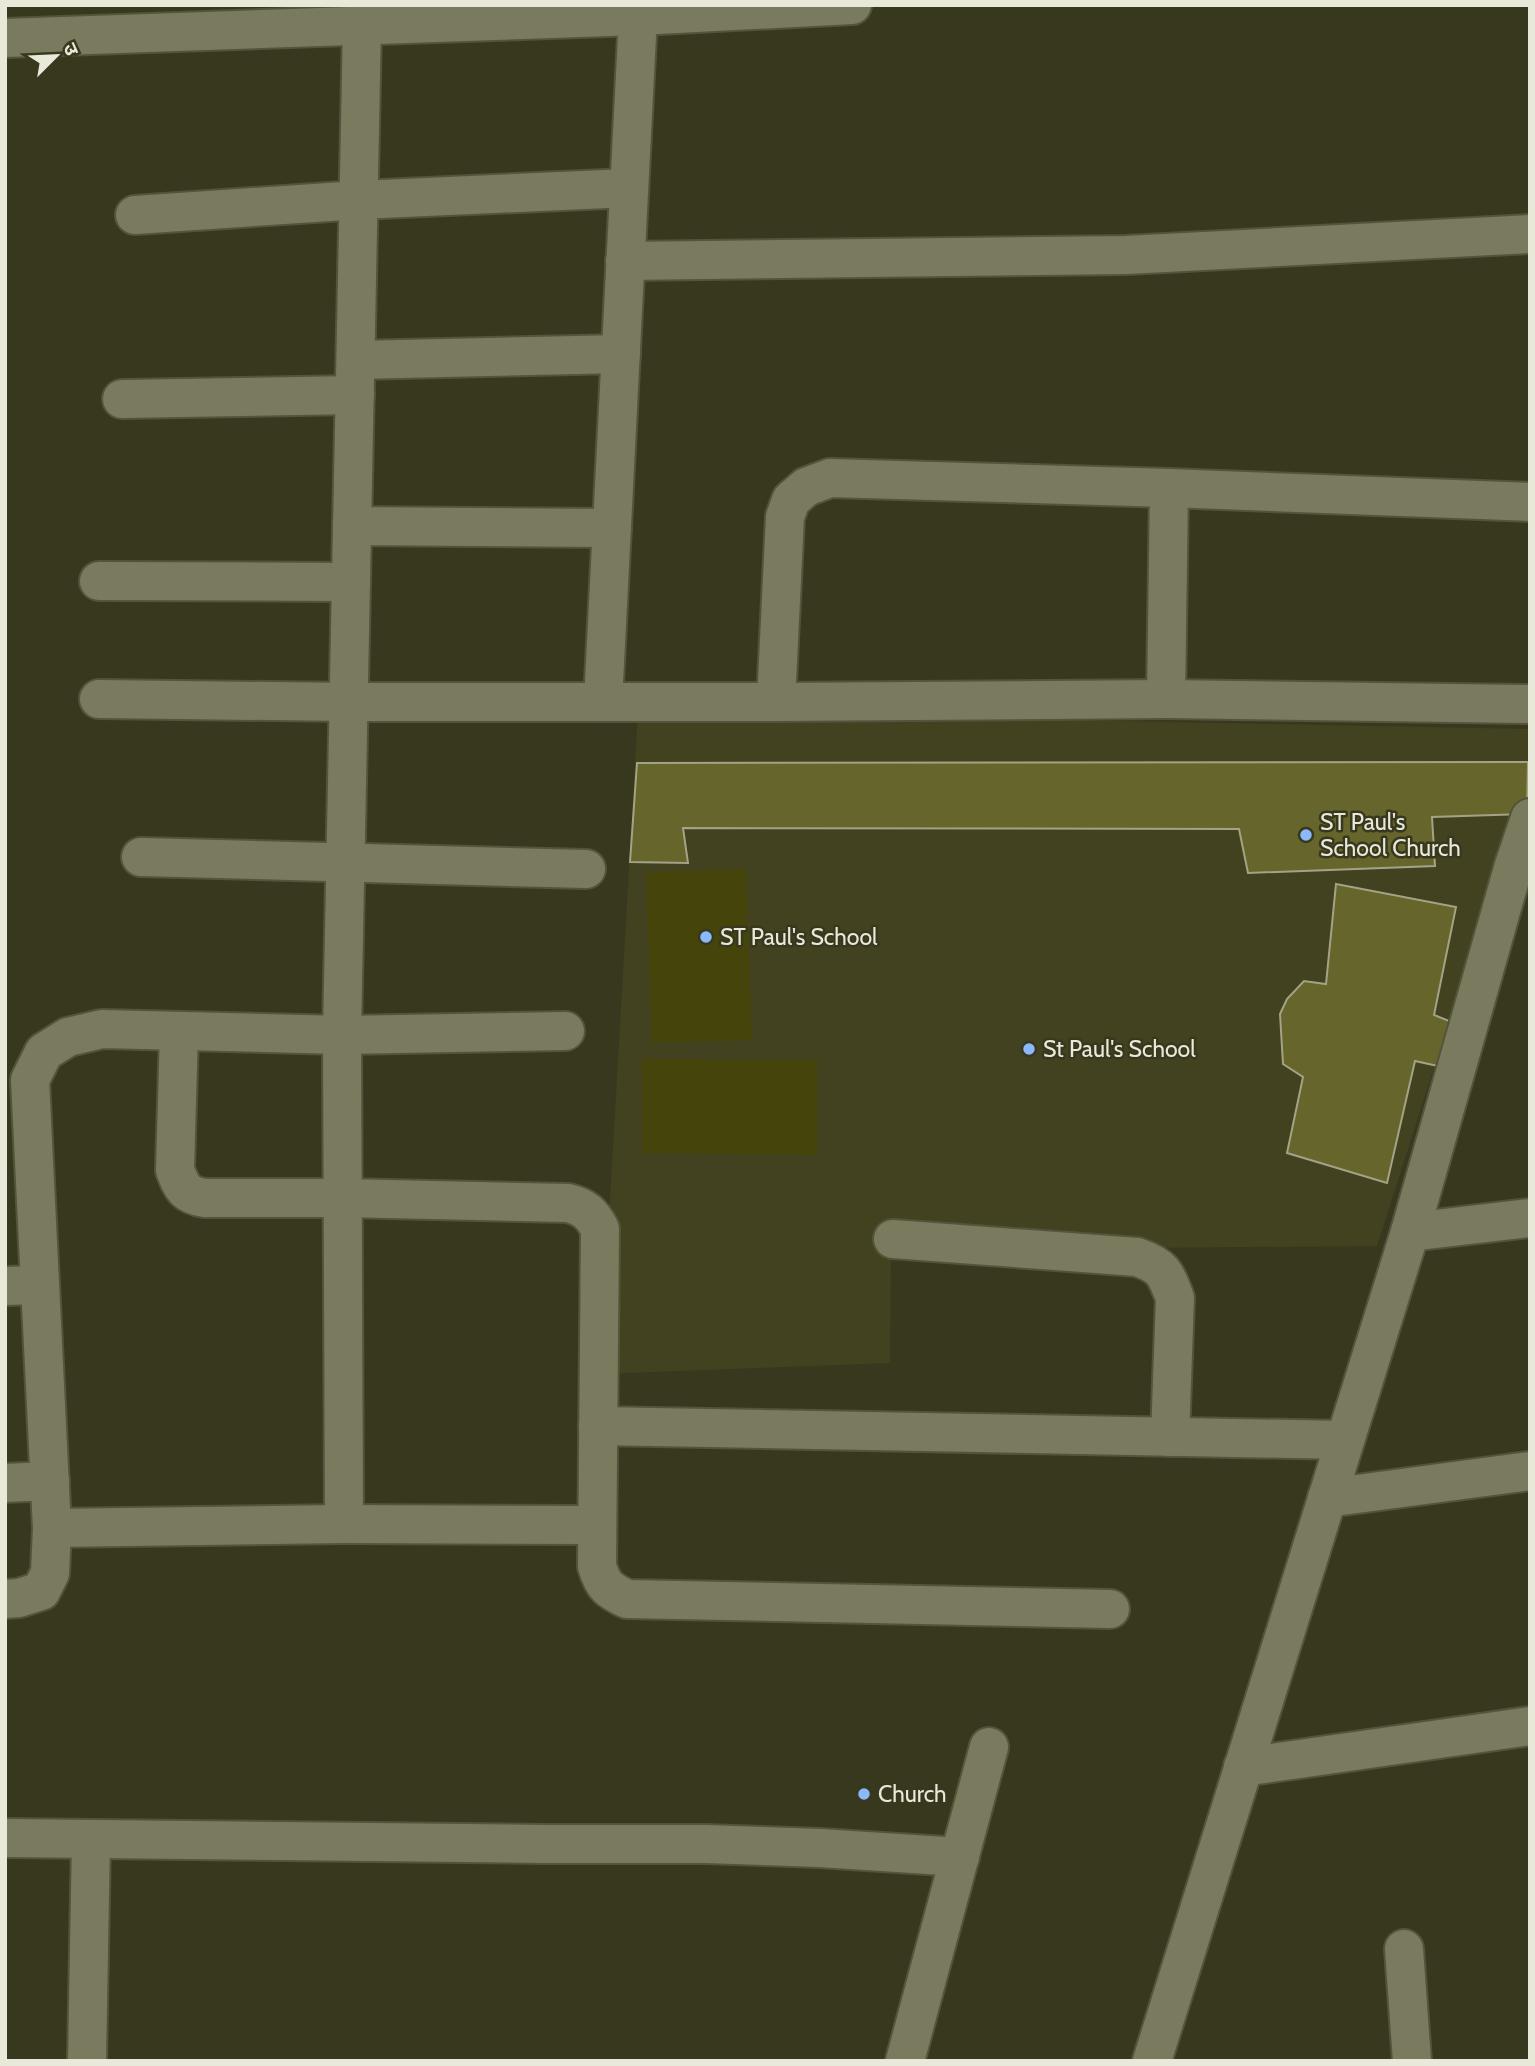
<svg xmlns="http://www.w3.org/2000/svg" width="1535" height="2066" font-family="Cabin,'Noto Sans Devanagari',sans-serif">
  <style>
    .built { fill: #424221 }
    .green { fill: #45440b }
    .building { fill: #66652b; stroke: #a3a386; stroke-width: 2 }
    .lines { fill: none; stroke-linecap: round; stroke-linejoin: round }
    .minor-casing { stroke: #54543d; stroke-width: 42 }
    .minor { stroke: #7a7a5e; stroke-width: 38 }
    .poi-dot { fill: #8cb9fc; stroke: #38381e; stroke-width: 2.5 }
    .labels { text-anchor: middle; stroke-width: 5; stroke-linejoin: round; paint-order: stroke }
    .poi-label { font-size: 23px; fill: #e9e9da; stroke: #38381e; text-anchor: start }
  </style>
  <rect width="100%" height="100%" fill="#38381e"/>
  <path class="built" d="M638 712 1530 729V840L1503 852 1377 1246 891 1250 890 1363 600 1374Z"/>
  <g class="green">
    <path d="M746 869 752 1040 652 1043 646 872Z"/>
    <path d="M642 1059 817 1060V1155L642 1153Z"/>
  </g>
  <g class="building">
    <path d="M1528 762 1527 814 1432 817 1435 866 1248 873 1239 829 683 828 688 863 630 862 637 763Z"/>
    <path d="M1336 884 1456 907 1434 1015 1457 1024 1447 1068 1415 1061 1387 1183 1287 1153 1303 1077 1283 1064 1280 1014 1287 999 1304 981 1326 984Z"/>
  </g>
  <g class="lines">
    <g class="minor-casing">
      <g id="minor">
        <path d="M5 38 638 16 852 5"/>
        <path d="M135 215 359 200 629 188"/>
        <path d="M625 261 1126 255 1530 234"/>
        <path d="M356 360 621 354"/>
        <path d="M122 399 355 395"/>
        <path d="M352 526 612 528"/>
        <path d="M99 581 351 582"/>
        <path d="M99 699 348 702H776L1166 699 1530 704"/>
        <path d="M1166 699 1169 488"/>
        <path d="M603 702 638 16"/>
        <path d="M776 702 785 517 791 500 806 487 830 478 1169 488 1530 502"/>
        <path d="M141 857 586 869"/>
        <path d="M179 1031 175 1170C182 1188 185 1195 205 1198H343L568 1203C585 1207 592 1214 600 1229L597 1566C603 1586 608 1590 627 1599L1110 1609"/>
        <path d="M1410 1232 1530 1218"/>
        <path d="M893 1239 1137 1257C1163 1266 1165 1272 1175 1298L1170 1437"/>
        <path d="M5 1286 40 1285"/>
        <path d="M598 1426 1345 1440"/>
        <path d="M5 1483 50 1481"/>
        <path d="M1327 1498 1530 1471"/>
        <path d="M344 1524 342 1035 362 25"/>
        <path d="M52 1528 344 1524 597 1525"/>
        <path d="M5 1599 19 1598 41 1591 50 1573 52 1528 30 1080 44 1052 68 1037 102 1029 342 1035 565 1031"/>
        <path d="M1243 1767 1530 1726"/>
        <path d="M5 1838 546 1844H705L820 1848 960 1857"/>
        <path d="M1404 1949 1412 2061"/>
        <path d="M87 2061 91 1839"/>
        <path d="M905 2061 989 1747"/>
        <path d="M1152 2061 1410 1232 1514 865 1530 818"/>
      </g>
    </g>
    <use href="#minor" class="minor"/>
  </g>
  <g class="poi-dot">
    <circle cx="1306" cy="835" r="7"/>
    <circle cx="706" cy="937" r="7"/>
    <circle cx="1029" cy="1049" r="7"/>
    <circle cx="864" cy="1794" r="7"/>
  </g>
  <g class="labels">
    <g class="poi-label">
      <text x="1320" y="830">ST Paul's<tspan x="1320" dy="26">School Church</tspan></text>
      <text x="720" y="945">ST Paul's School</text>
      <text x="1043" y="1057">St Paul's School</text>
      <text x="878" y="1802">Church</text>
    </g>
  </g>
  <rect width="1535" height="2066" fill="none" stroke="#e9e9da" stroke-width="14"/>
  <g transform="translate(56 56) rotate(66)" stroke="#38381e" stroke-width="5" paint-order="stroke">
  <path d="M0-5L12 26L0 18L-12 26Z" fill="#e9e9da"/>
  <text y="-10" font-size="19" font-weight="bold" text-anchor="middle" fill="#e9e9da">उ</text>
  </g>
</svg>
